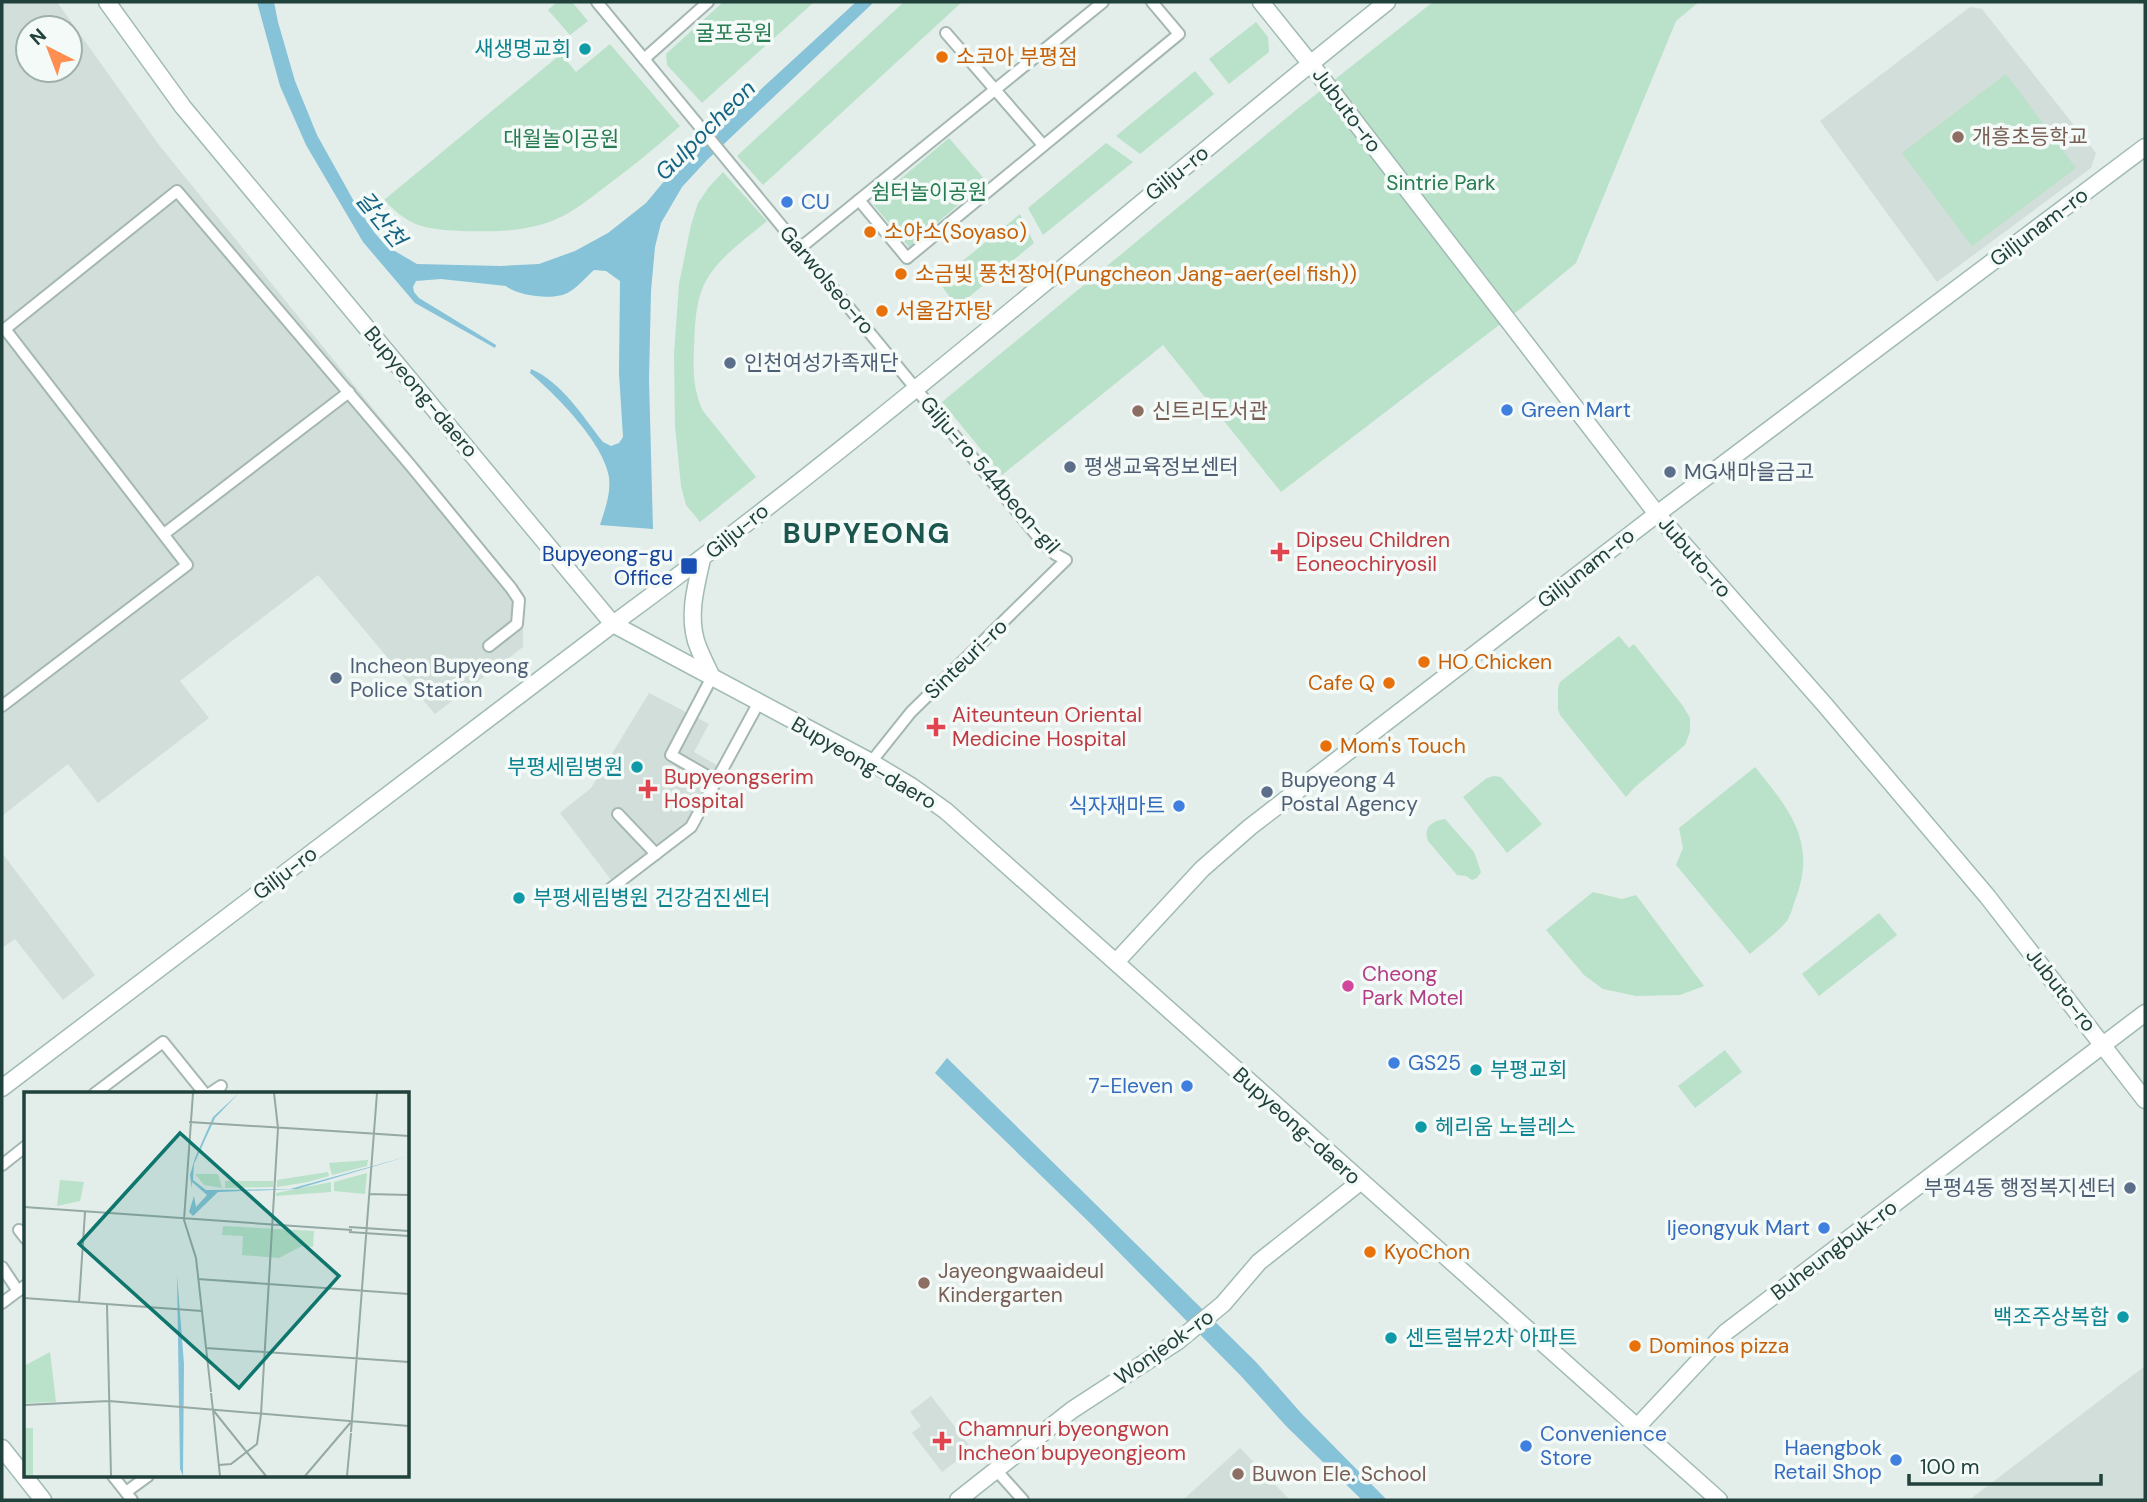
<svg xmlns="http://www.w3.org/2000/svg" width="2147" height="1502" font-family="'DM Sans','Noto Sans KR',sans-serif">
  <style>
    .built { fill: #d1ded9; fill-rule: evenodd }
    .green { fill: #bae1c9 }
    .water { fill: #86c2d8 }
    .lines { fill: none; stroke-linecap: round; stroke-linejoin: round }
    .street-casing { stroke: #a5b7b2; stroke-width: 14 }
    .secondary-casing { stroke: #a0bbb4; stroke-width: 19 }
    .street { stroke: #fff; stroke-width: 10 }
    .secondary { stroke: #fff; stroke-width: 16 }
    .culture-dot { fill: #0f9aa8; stroke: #f4faf7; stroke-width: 2.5 }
    .food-dot { fill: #e8710a; stroke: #f4faf7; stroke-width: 2.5 }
    .education-dot { fill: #8d6e63; stroke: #f4faf7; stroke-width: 2.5 }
    .shop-dot { fill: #3f7fe0; stroke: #f4faf7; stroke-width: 2.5 }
    .service-dot { fill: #5c6f8a; stroke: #f4faf7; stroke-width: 2.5 }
    .health-dot { fill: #e0444e; stroke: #f4faf7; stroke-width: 2.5 }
    .transit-dot { fill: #1a4fb4; stroke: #f4faf7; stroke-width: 2.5 }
    .hotel-dot { fill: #d1479c; stroke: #f4faf7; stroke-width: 2.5 }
    .labels { text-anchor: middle; stroke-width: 7; stroke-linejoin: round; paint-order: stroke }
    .park-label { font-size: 21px; fill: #277c51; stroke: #f4faf7 }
    .culture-label { font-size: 21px; fill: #0d838f; stroke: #f4faf7; text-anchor: start }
    .food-label { font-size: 21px; fill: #c56008; stroke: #f4faf7; text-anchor: start }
    .street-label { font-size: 21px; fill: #20413c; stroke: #f4faf7 }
    .education-label { font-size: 21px; fill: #785e54; stroke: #f4faf7; text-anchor: start }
    .shop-label { font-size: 21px; fill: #366cbe; stroke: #f4faf7; text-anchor: start }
    .service-label { font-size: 21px; fill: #4e5e75; stroke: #f4faf7; text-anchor: start }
    .health-label { font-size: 21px; fill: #be3a42; stroke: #f4faf7; text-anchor: start }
    .transit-label { font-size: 21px; fill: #164399; stroke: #f4faf7; text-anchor: end }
    .hotel-label { font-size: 21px; fill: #b23c85; stroke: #f4faf7; text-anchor: start }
    .water-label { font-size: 23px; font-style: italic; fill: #156483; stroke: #f4faf7 }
    .district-label { font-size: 28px; font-weight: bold; letter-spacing: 2px; fill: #1a554e; stroke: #f4faf7 }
    .inset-road { fill: none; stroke: #95a9a4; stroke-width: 2 }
    .view { fill: #0f766e; fill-opacity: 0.15; stroke: #0f766e; stroke-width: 3.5 }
    .inset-edge { fill: none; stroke: #20413c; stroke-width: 3.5 }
  </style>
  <rect width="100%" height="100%" fill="#e3eeea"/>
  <g class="built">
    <path d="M2 2H57L159 145 523 593V647L435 714 318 575 180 681 209 718 98 803 68 764 2 816ZM28 28H70V70H28Z"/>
    <path d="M1970 7 1982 9 2096 153 2091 168 1937 282 1820 121Z"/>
    <path d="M649 693 709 724 694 752 718 766 685 831 615 885 560 813 591 788Z"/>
    <path d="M2 853 95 975 63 1000 15 939 2 948Z"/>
    <path d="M2145 1366V1500H1969Z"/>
    <path d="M931 1396 972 1449 942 1472 912 1433 921 1426 910 1412Z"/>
    <path d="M1240 1448 1290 1500H1183Z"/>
  </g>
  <g class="green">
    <path d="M557 2H572L588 21 570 35 548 10Z"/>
    <path d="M723 2H814L702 103 667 65 666 54Z"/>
    <path d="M904 2H962L763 185 737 156Z"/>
    <path d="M1433 2H1699L1676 21 1576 263 1524 306 1281 492 1163 345 1002 475 942 402 1296 110Z"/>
    <path d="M1256 22 1268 37 1269 52 1229 84 1209 59Z"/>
    <path d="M610 44 680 126C654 149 628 170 601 190 588 200 575 210 561 217 531 232 493 232 461 231 424 229 410 227 384 200L561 54 576 72Z"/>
    <path d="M1195 71 1214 94 1140 154 1116 136Z"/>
    <path d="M2006 74 2076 168 1972 246 1902 153Z"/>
    <path d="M949 138 986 181 909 247 872 203Z"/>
    <path d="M1106 143 1133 162 1043 235 1028 208Z"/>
    <path d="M723 172 767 221C745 240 715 259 703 287 695 306 695 327 694 347 693 370 693 390 703 411L756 477 700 522 686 505 681 486 675 426 674 354 679 284 691 225 698 203 709 187Z"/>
    <path d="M1020 214 1034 243 957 307 938 281Z"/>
    <path d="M1619 636 1629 648 1634 644 1683 706 1690 718V732L1685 745 1635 787 1626 797 1560 715 1558 709V688L1560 682Z"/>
    <path d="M1755 767C1789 809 1817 841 1796 898 1793 905 1791 916 1786 922 1776 934 1761 944 1750 954L1676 865 1683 848 1679 828Z"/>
    <path d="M1494 776 1501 777 1542 824 1507 853 1463 797 1487 778Z"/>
    <path d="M1445 819 1474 852 1481 872 1477 878 1472 880 1466 876 1457 875 1428 841C1423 827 1432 821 1445 819Z"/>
    <path d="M1593 892 1622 899 1636 895 1704 986 1680 995 1636 996 1603 989 1584 975 1546 930Z"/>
    <path d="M1879 913 1897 935 1819 996 1802 974Z"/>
    <path d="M1725 1050 1742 1072 1695 1108 1678 1086Z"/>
  </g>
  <g class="water">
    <path d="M257 2H274L278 22 295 81 317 135 356 205 374 232 386 246 417 264 500 266 539 264 575 251 608 233 646 203 666 179 696 149 856 2H874L707 160 682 187 661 223 655 247 651 291 649 379 653 529 600 525C605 509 611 494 609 477 604 443 555 394 530 373L531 369C562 382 583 417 603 442L611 446 619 443 623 437 619 373 620 281 606 271 594 270C586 277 578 287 569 292 556 301 517 296 506 286L441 279 416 281 413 287 414 292 419 298 496 345 495 348 415 303 363 242 306 145 280 86Z"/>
    <path d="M947 1058 1256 1362 1301 1413 1387 1500H1362L1287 1427 1241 1376 1091 1224 935 1073Z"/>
  </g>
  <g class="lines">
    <g class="street-casing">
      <g id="street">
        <path d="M597 2 1043 543 1055 554 1066 560 911 712 871 762"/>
        <path d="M946 33 1043 145"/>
        <path d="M644 59 708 2"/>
        <path d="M859 200 907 258 1179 34 1152 2"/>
        <path d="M800 248 1103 2"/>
        <path d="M164 534 349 392"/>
        <path d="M712 677 671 755 716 781"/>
        <path d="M2 706 187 565 5 329 177 191 411 466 511 588 519 600 517 624 489 646"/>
        <path d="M618 814 656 854"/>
        <path d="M597 899 691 827 759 702"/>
        <path d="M94 1094 163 1042 205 1094"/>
        <path d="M209 1094 221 1086"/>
        <path d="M2 1165 26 1146"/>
        <path d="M19 1230 26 1239"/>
        <path d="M2 1267 18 1291"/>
        <path d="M2 1303 26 1285"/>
        <path d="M996 1470 1023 1500"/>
        <path d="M113 1476 132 1500"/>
        <path d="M126 1492 148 1476"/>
      </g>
    </g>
    <g class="secondary-casing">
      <g id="secondary">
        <path d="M107 2 183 107 613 624 871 762 911 786 946 811 1719 1500"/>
        <path d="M1261 2 1310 63 1657 514 1825 705 1987 896 2145 1100"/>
        <path d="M702 559C696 586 688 614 696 641 700 653 706 665 712 677"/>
        <path d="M1116 962 1202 869 1250 827 1657 514 2145 147"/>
        <path d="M2 1088 613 624C880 429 1129 208 1387 2"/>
        <path d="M1637 1427 1726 1332 2145 1013"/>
        <path d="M2 1448 43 1500"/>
        <path d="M958 1500 1072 1410 1178 1341 1223 1304 1259 1262 1360 1182"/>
      </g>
    </g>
    <use href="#street" class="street"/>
    <use href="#secondary" class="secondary"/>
  </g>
  <g class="culture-dot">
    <circle cx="585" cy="49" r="7"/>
    <circle cx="637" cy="767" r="7"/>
    <circle cx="519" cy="898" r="7"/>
    <circle cx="1476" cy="1070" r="7"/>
    <circle cx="1421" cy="1127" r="7"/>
    <circle cx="2123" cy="1317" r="7"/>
    <circle cx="1391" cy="1338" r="7"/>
  </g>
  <g class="food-dot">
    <circle cx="942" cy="57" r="7"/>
    <circle cx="870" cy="232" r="7"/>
    <circle cx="901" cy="274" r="7"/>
    <circle cx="882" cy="311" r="7"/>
    <circle cx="1424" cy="662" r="7"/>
    <circle cx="1389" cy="683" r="7"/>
    <circle cx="1326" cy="746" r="7"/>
    <circle cx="1370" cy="1252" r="7"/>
    <circle cx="1635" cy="1346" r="7"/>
  </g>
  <g class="education-dot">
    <circle cx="1958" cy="137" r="7"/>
    <circle cx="1138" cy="411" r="7"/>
    <circle cx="924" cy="1283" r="7"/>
    <circle cx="1238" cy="1474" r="7"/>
  </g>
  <g class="shop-dot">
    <circle cx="787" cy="202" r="7"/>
    <circle cx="1507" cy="410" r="7"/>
    <circle cx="1179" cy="806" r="7"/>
    <circle cx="1394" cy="1063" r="7"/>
    <circle cx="1187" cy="1086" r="7"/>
    <circle cx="1824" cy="1228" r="7"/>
    <circle cx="1526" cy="1446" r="7"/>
    <circle cx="1896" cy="1460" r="7"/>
  </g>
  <g class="service-dot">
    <circle cx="730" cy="363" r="7"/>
    <circle cx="1070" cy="467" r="7"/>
    <circle cx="1670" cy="472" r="7"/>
    <circle cx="336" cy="678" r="7"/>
    <circle cx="1267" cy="792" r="7"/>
    <circle cx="2130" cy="1188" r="7"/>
  </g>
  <g class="health-dot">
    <path d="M1276.5 541.5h7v7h7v7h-7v7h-7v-7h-7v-7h7z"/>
    <path d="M932.5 716.5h7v7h7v7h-7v7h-7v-7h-7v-7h7z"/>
    <path d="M644.5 778.5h7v7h7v7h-7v7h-7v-7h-7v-7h7z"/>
    <path d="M938.5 1430.5h7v7h7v7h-7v7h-7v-7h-7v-7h7z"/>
  </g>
  <rect class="transit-dot" x="680" y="557" width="18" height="18" rx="3.5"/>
  <circle class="hotel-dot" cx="1348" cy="986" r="7"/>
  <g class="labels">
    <g class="park-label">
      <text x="734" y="40">굴포공원</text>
      <text x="561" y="146">대월놀이공원</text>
      <text x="1441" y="190">Sintrie Park</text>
      <text x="929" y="199">쉼터놀이공원</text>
    </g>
    <g class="culture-label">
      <text x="571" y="56" text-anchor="end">새생명교회</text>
      <text x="623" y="774" text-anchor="end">부평세림병원</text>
      <text x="533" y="905">부평세림병원 건강검진센터</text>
      <text x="1490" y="1077">부평교회</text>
      <text x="1435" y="1134">헤리움 노블레스</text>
      <text x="2109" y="1324" text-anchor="end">백조주상복합</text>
      <text x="1405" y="1345">센트럴뷰2차 아파트</text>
    </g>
    <g class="food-label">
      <text x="956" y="64">소코아 부평점</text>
      <text x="884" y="239">소야소(Soyaso)</text>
      <text x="915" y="281">소금빛 풍천장어(Pungcheon Jang-aer(eel fish))</text>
      <text x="896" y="318">서울감자탕</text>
      <text x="1438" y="669">HO Chicken</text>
      <text x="1375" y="690" text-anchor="end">Cafe Q</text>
      <text x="1340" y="753">Mom's Touch</text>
      <text x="1384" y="1259">KyoChon</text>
      <text x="1649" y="1353">Dominos pizza</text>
    </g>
    <g class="street-label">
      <text transform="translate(1347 110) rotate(53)" y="7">Jubuto-ro</text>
      <text transform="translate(1177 173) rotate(-39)" y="7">Gilju-ro</text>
      <text transform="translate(2039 227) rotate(-37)" y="7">Giljunam-ro</text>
      <text transform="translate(827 280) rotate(50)" y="7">Garwolseo-ro</text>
      <text transform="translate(421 392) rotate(50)" y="7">Bupyeong-daero</text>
      <text transform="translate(990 475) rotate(49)" y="7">Gilju-ro 544beon-gil</text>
      <text transform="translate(737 531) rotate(-39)" y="7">Gilju-ro</text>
      <text transform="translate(1695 557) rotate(49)" y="7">Jubuto-ro</text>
      <text transform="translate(1586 568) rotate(-38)" y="7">Giljunam-ro</text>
      <text transform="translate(966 659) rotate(-44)" y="7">Sinteuri-ro</text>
      <text transform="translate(864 763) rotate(30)" y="7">Bupyeong-daero</text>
      <text transform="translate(285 873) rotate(-37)" y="7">Gilju-ro</text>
      <text transform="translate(2061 990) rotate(52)" y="7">Jubuto-ro</text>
      <text transform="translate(1297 1126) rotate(42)" y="7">Bupyeong-daero</text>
      <text transform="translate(1834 1250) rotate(-37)" y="7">Buheungbuk-ro</text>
      <text transform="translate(1164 1347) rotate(-35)" y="7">Wonjeok-ro</text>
    </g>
    <g class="education-label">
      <text x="1972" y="144">개흥초등학교</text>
      <text x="1152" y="418">신트리도서관</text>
      <text x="938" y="1278">Jayeongwaaideul<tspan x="938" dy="24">Kindergarten</tspan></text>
      <text x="1252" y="1481">Buwon Ele. School</text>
    </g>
    <g class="shop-label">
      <text x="801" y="209">CU</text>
      <text x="1521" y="417">Green Mart</text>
      <text x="1165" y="813" text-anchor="end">식자재마트</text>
      <text x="1408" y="1070">GS25</text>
      <text x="1173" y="1093" text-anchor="end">7-Eleven</text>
      <text x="1810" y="1235" text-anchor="end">Ijeongyuk Mart</text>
      <text x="1540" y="1441">Convenience<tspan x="1540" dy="24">Store</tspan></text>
      <text x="1882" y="1455" text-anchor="end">Haengbok<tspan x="1882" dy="24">Retail Shop</tspan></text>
    </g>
    <g class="service-label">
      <text x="744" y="370">인천여성가족재단</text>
      <text x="1084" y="474">평생교육정보센터</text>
      <text x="1684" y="479">MG새마을금고</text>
      <text x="350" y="673">Incheon Bupyeong<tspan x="350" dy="24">Police Station</tspan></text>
      <text x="1281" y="787">Bupyeong 4<tspan x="1281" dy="24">Postal Agency</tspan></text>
      <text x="2116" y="1195" text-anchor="end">부평4동 행정복지센터</text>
    </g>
    <g class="health-label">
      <text x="1296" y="547">Dipseu Children<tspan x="1296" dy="24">Eoneochiryosil</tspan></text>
      <text x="952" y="722">Aiteunteun Oriental<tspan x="952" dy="24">Medicine Hospital</tspan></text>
      <text x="664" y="784">Bupyeongserim<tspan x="664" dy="24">Hospital</tspan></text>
      <text x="958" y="1436">Chamnuri byeongwon<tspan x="958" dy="24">Incheon bupyeongjeom</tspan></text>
    </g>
    <g class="transit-label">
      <text x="673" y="561">Bupyeong-gu<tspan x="673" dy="24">Office</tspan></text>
    </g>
    <g class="hotel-label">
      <text x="1362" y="981">Cheong<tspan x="1362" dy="24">Park Motel</tspan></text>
    </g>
    <g class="water-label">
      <text transform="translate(705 130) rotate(-45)" y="8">Gulpocheon</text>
      <text transform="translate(381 219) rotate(51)" y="8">갈산천</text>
    </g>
    <g class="district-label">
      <text x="867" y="543">BUPYEONG</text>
    </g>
  </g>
  <g transform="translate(24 1092)">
    <rect width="385" height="385" fill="#e3eeea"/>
    <path d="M344 68 343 74 308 83 305 71ZM304 80 305 84 284 90 253 95V88ZM343 81 341 102 310 99V90ZM171 82H194L198 96 180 93ZM36 88 60 90 56 109 33 114ZM201 89H249V95L201 96ZM307 90V100L252 104V101ZM199 134 290 139 289 155 278 154 255 166 218 163 219 144 198 143ZM26 260 32 310 0 311V274ZM0 336H9V384H0Z" fill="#bae1c9"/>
    <path d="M215 1 191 26 170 72 169 88 182 98 266 97 385 64 273 97 194 100 169 124 165 120 170 104 172 115 183 103 168 90V97L166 83 171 66 189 25ZM153 183 160 272 159 384 156 377Z" fill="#86c2d8"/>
    <path class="inset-road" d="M169 1 160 128 172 166 187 300M165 30 340 41M340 41 385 44M345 102 385 103M0 115 328 138M325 135 385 139M325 140 385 144M174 187 385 202M0 206 178 219M55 211 61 120M83 213 87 384M182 256 385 270M187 301 189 318 242 384M0 313 85 309 385 334M189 318 196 384M237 322 254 36 250 1M327 340 353 1M195 373 207 372 233 352 237 322M281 384 327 330M323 384 327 341"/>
    <path class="view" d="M156 41 315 184 215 296 55 152Z"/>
    <rect width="385" height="385" class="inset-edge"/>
  </g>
  <rect width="2147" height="1502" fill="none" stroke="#20413c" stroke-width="7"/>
  <g transform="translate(49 49) rotate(318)"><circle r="33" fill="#f4faf7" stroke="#9fb0ac" stroke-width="2"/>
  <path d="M0-5L12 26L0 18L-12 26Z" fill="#fe8f50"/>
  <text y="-10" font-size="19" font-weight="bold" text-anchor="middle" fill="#20413c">N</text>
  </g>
  <path d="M1909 1474v10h192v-10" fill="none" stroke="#20413c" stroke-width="3.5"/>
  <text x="1920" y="1474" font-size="21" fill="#20413c" stroke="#f4faf7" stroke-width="5" paint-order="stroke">100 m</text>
</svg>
